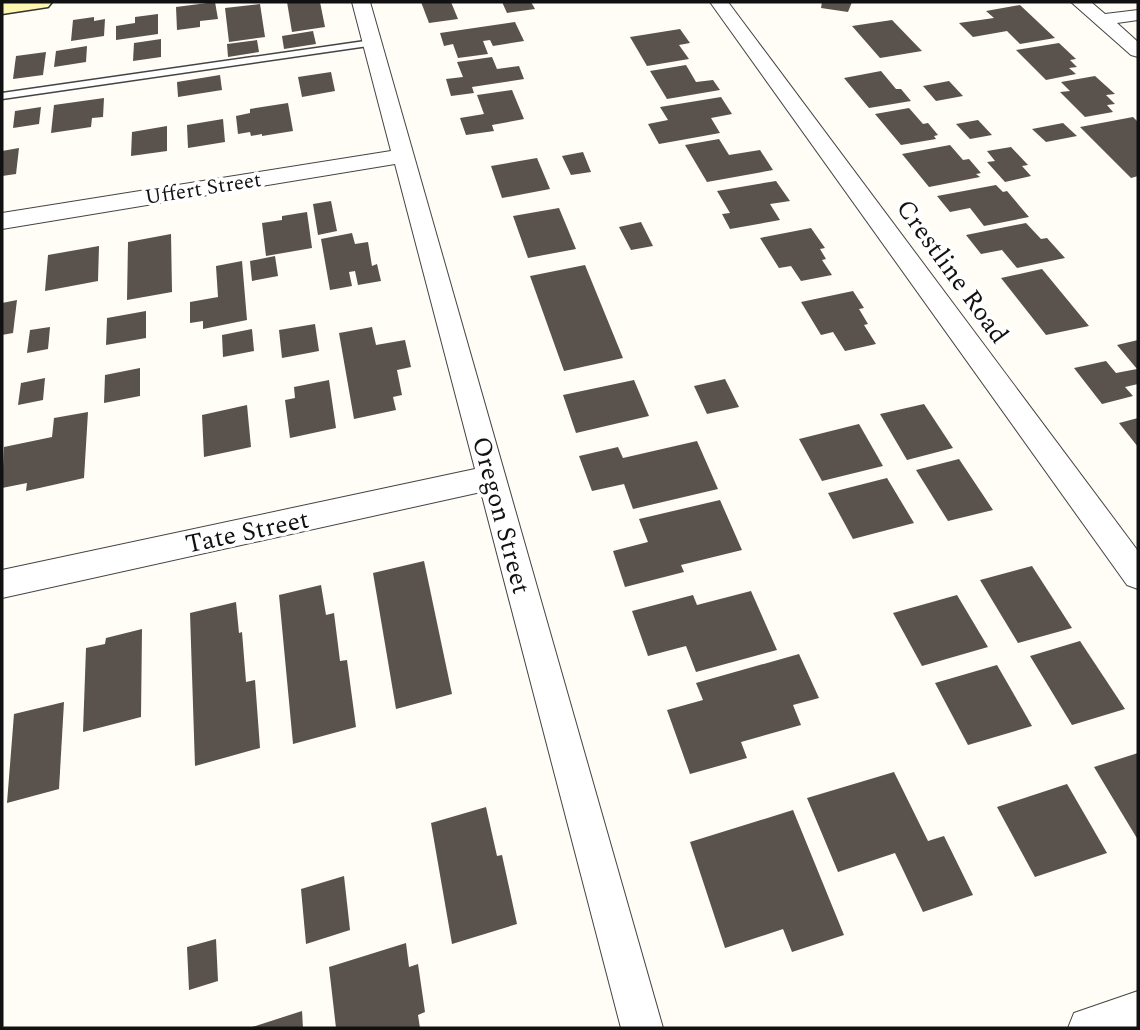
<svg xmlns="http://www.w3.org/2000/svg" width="1140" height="1030" font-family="Spectral,serif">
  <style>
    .building { fill: #5a524d }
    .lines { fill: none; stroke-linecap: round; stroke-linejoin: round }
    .service-casing { stroke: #444; stroke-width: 3 }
    .minor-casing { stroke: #444; stroke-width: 2 }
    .secondary-casing { stroke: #333; stroke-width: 3 }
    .service { fill: #fff; fill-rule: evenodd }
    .minor { fill: #fff; fill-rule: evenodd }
    .secondary { fill: #fff6b0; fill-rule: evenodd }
    .labels { text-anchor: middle; stroke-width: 7; stroke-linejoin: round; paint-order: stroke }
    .far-street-label { font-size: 21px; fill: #111; stroke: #fff }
    .street-label { font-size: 26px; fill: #111; stroke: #fff }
  </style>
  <rect width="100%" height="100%" fill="#fffdf5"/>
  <g class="building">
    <path d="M215 2 218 19 200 21V27L177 30 176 7Z"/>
    <path d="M287 2H320L325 27 292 32Z"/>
    <path d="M421 2H451L458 19 429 23Z"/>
    <path d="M502 2H531L535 9 507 13Z"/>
    <path d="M822 2H852L848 12 821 8Z"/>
    <path d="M260 4 265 37 229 42 225 8Z"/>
    <path d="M1020 5 1055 38 1020 44 1007 31 973 37 959 23 994 18 986 11Z"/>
    <path d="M158 14V34L116 40V26L135 23V17Z"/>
    <path d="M94 17V21L105 19 104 36 71 41 73 20Z"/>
    <path d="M892 20 922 51 880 58 852 26Z"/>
    <path d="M515 22 524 41 493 46 490 40 483 41 488 54 458 58 453 44 444 46 440 33Z"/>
    <path d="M680 29 690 43 679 45 689 59 647 66 630 37Z"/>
    <path d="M313 31 316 44 284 49 282 36Z"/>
    <path d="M161 39V57L133 61 134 43Z"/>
    <path d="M257 40 259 52 228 57 227 44Z"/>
    <path d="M1059 43 1076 59 1070 60 1077 67 1069 68 1076 74 1046 80 1016 50Z"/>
    <path d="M87 46 86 62 54 67 56 51Z"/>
    <path d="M46 52 43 75 13 79 16 56Z"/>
    <path d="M492 57 497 69 519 66 524 79 472 87 474 93 451 96 446 79 463 77 457 62Z"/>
    <path d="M686 65 696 82 713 80 720 90 667 99 650 71Z"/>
    <path d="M881 71 896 89H901L911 101 869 108 844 78Z"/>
    <path d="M331 72 335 91 302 97 298 77Z"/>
    <path d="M220 75 222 90 178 97 177 82Z"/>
    <path d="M1095 76 1115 94 1106 95 1115 104 1107 105 1113 112 1085 117 1060 92 1070 91 1061 82Z"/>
    <path d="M949 81 963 96 936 101 923 86Z"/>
    <path d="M512 90 524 119 492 125 494 131 466 135 460 118 484 114 477 95Z"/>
    <path d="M721 97 732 114 711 118 720 133 659 144 648 124 668 120 660 107Z"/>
    <path d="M104 98 103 117 92 118 91 127 51 133 54 105Z"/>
    <path d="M288 103 293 131 262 136V134L251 136 250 132 238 134 236 116 250 113V109Z"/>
    <path d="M41 107 39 124 13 128 15 111Z"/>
    <path d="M909 108 923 124 928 123 938 135 934 136 936 139 901 145 875 114Z"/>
    <path d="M1133 117 1138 122V176L1131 178 1080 127Z"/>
    <path d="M223 119 225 142 188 148 187 125Z"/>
    <path d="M978 120 992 135 970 139 956 124Z"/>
    <path d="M1063 123 1077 136 1046 142 1032 129Z"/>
    <path d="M167 126V151L131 156 132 132Z"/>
    <path d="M719 139 729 155 760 150 773 170 707 182 685 145Z"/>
    <path d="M950 145 963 160 969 159 981 173 976 174 980 177 929 187 902 154Z"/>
    <path d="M1011 147 1028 165 1022 166 1031 176 1005 182 987 162 995 161 987 151Z"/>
    <path d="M19 148 16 174 2 176V151Z"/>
    <path d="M583 152 591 172 571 175 562 156Z"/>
    <path d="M537 158 550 189 502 198 491 166Z"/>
    <path d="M776 181 790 201 770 204 780 220 730 229 722 214 730 213 717 191Z"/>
    <path d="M996 185 1003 192 1007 191 1029 217 984 226 970 208 950 212 937 196Z"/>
    <path d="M331 201 337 231 318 235 313 204Z"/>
    <path d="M559 208 576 249 528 258 513 216Z"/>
    <path d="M307 212 312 248 266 256 262 223 282 220V216Z"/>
    <path d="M641 222 653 246 631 250 619 227Z"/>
    <path d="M1026 223 1041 239 1047 238 1065 258 1017 268 1002 250 981 254 966 235Z"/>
    <path d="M811 228 825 248 820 249 826 259 822 260 832 275 801 281 791 266 779 268 760 238Z"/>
    <path d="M352 233 355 244 368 242 372 266 377 264 381 281 358 285 355 271 349 272 352 286 330 290 321 239Z"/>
    <path d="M171 234 172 292 127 300 128 242Z"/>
    <path d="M99 246 98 281 45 291 48 255Z"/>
    <path d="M275 256 278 276 252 281 250 261Z"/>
    <path d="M242 261 247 320 203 329V321L190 323V302L218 297 216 266Z"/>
    <path d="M585 265 623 358 564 371 530 276Z"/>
    <path d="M1042 269 1089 326 1046 335 1001 278Z"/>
    <path d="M853 291 864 308 859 309 868 324 864 325 876 344 845 351 833 332 821 335 801 302Z"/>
    <path d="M17 300 13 333 2 335V303Z"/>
    <path d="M146 311V338L106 345 107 318Z"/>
    <path d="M315 324 319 351 282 358 279 330Z"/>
    <path d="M50 327 48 349 27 353 30 330Z"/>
    <path d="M372 327 376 345 405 340 411 367 397 370 402 395 393 397 396 410 354 419 339 333Z"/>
    <path d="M252 329 254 351 223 357 222 335Z"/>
    <path d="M1138 340V384L1125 387 1133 396 1102 404 1074 368 1106 361 1116 373 1137 369 1117 345Z"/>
    <path d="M140 368V396L104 403 105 375Z"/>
    <path d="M45 378 43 400 18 405 21 383Z"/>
    <path d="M725 379 739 407 707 414 694 386Z"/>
    <path d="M329 380 336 428 290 438 285 400 295 398 294 387Z"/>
    <path d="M634 380 649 416 576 433 563 395Z"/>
    <path d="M924 404 953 448 907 460 880 414Z"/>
    <path d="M247 405 251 447 204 457 202 415Z"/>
    <path d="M88 412 84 478 26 491 27 483 2 488 4 447 52 437 54 418Z"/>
    <path d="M1138 418V447L1119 423Z"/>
    <path d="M859 424 883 466 822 481 799 439Z"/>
    <path d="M697 441 718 489 633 509 624 484 592 491 579 456 618 447 623 458Z"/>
    <path d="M959 459 993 510 948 521 916 470Z"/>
    <path d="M887 478 914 523 853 539 828 493Z"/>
    <path d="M720 500 742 550 681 565 684 572 625 587 613 551 648 542 639 519Z"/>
    <path d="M424 561 452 694 396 709 373 573Z"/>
    <path d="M1032 566 1072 628 1018 643 980 580Z"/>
    <path d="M321 585 326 615 334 613 340 661 347 660 356 727 293 744 279 595Z"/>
    <path d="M751 591 777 650 696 672 686 646 648 656 632 611 693 595 697 605Z"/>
    <path d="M957 595 988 647 922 666 893 613Z"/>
    <path d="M236 602 239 633 242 632 246 682 255 680 260 748 195 766 190 613Z"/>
    <path d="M142 629 141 717 83 732 86 648 105 644 106 638Z"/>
    <path d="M1080 641 1125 709 1072 725 1030 656Z"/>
    <path d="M799 654 819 698 793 705 801 725 741 742 747 758 690 774 667 710 703 700 696 683Z"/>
    <path d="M997 665 1032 726 968 745 935 683Z"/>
    <path d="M64 702 59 789 7 803 14 714Z"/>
    <path d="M1138 753V840L1094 767Z"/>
    <path d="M894 772 928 841 944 836 973 895 923 912 895 853 838 872 807 798Z"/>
    <path d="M1067 784 1107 853 1035 877 997 807Z"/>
    <path d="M486 807 497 856 502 855 517 924 452 944 431 823Z"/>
    <path d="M793 810 844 935 792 952 783 929 725 948 690 842Z"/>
    <path d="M344 876 350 930 306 944 301 889Z"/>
    <path d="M216 939 218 981 189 990 187 947Z"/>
    <path d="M406 943 409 967 418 964 425 1012 418 1015 420 1028H336L329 967Z"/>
    <path d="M302 1011 303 1028H249Z"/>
  </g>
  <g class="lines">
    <g class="service-casing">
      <path id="service" d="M372 40 375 41V45L2 99V93Z"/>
    </g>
    <g class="minor-casing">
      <g id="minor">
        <path d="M352 2H370L663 1028H621L481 492 2 598V570L475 469 395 164 2 229V213L391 151Z"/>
        <path d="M710 2H728L1138 551V589L1127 585Z"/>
        <path d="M1071 2H1091L1105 14 1138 10V20L1117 23 1138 42V57L1131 55Z"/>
        <path d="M1138 991V1028H1068L1074 1013Z"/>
      </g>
    </g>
    <g class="secondary-casing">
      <path id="secondary" d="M2 2H52L48 7 2 14Z"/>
    </g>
    <use href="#service" class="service"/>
    <use href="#minor" class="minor"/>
    <use href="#secondary" class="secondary"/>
  </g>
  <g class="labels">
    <g class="far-street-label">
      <text transform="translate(203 188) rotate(-9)" y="7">Uffert Street</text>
    </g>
    <g class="street-label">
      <text transform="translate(953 271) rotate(54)" y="9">Crestline Road</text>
      <text transform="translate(502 515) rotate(75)" y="9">Oregon Street</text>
      <text transform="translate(247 531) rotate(-12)" y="9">Tate Street</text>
    </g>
  </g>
  <rect width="1140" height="1030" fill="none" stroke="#111111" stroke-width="7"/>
</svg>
